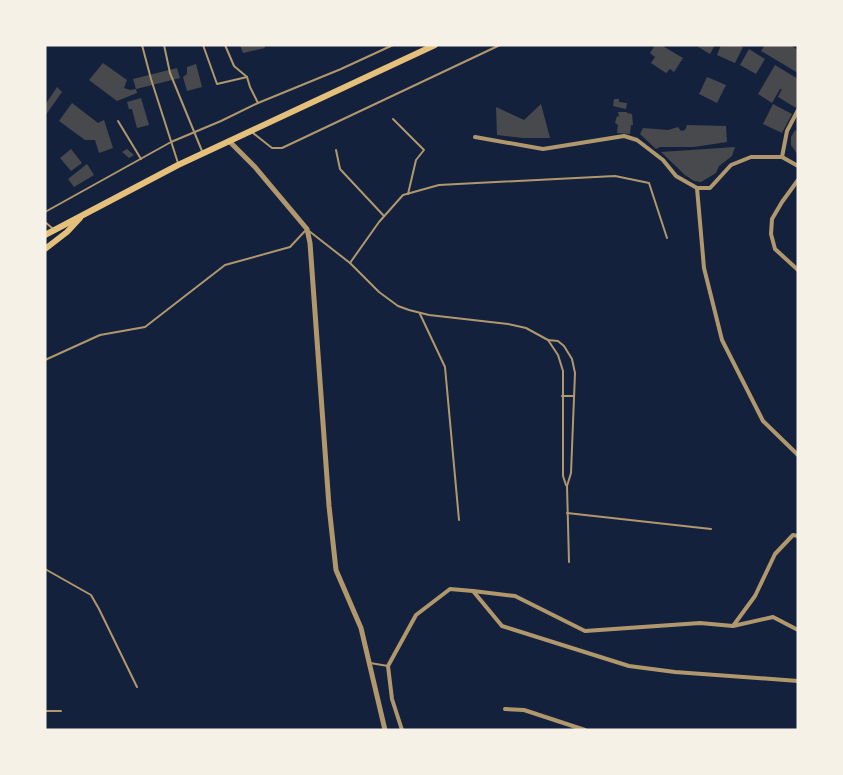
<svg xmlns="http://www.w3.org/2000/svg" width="843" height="775" font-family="Lato,sans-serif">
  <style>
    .building { fill: #48494c }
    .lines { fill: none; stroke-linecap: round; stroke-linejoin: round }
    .service { stroke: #b1986c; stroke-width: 2 }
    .minor { stroke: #b1986c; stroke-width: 4 }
    .tertiary { stroke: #b1986c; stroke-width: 5 }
    .secondary { stroke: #e5c07b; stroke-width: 6 }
  </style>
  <rect width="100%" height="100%" fill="#14213d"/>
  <g class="building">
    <path d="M240 45H264L265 48 243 53Z"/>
    <path d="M655 45H661L683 58 674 72 670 69 666 73 651 63 655 57 650 53Z"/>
    <path d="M695 45H715L710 54Z"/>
    <path d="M721 45H738L743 47 735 63 717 55Z"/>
    <path d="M765 45H790L798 50V73L761 51Z"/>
    <path d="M749 49 765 59 756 74 740 65Z"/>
    <path d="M103 63 127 80 124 88 130 90 136 89 133 79 177 68 180 78 136 89 137 93 117 101 89 80Z"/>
    <path d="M196 64 202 87 187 91 183 77 187 74V67Z"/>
    <path d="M775 65 798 79V105L796 108 778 97 782 89H780L772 103 758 94Z"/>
    <path d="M707 77 726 85 717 103 699 94Z"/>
    <path d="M57 87 62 92 45 116V105Z"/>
    <path d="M141 98 149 125 137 128 132 109H129L127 102Z"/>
    <path d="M614 99H619V102L627 103 626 109 613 106Z"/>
    <path d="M72 103 98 123 104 120 113 148 99 153 95 140H85L59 121Z"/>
    <path d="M541 104 550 138H523L497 135 496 107 524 120Z"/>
    <path d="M773 104 792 114 782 133 763 124Z"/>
    <path d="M618 112H627V113L632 114 633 125H631L630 134 617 133 618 125 615 123 617 116 619 117Z"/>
    <path d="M687 125 726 126 727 142 694 147H660L656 149 640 134 643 128 668 130 678 127 681 131 685 130Z"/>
    <path d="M795 130 798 132V155L791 145V137Z"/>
    <path d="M735 147 732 156 719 166 716 173 701 182 694 181 685 175 661 152Z"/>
    <path d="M71 149 82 163 71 171 60 158Z"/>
    <path d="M127 149 134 155 129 158 122 152Z"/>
    <path d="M87 164 94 175 74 187 68 179Z"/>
  </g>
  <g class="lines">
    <g class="service">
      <path d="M142 45 151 79 178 163"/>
      <path d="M164 45 170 73 202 151"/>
      <path d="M203 45 217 84 247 77"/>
      <path d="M225 45 234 66 247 77 250 87 258 103"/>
      <path d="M393 119 424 150 416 160 408 194"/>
      <path d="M118 121 141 159"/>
      <path d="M253 133 272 148H282L500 45"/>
      <path d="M336 150 340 169 384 216"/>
      <path d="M45 212 171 142 221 121 258 103 341 69 393 45"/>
      <path d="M45 222 52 228"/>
      <path d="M309 231 350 263 379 292 398 306 409 310 429 315 508 324 526 328 548 340 558 341 564 346 572 359 575 373 571 473 567 486 569 562"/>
      <path d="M350 263 379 222 403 195 439 185 615 176 649 183 667 238"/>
      <path d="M420 314 445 367 459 520"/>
      <path d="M548 340 558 355 563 371V476L566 485"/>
      <path d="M45 360 100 335 145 327 225 265 290 247 305 231"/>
      <path d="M562 396H574"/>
      <path d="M567 513 711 529"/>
      <path d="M45 569 91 595 99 609 137 687"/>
      <path d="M370 663 388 666"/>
      <path d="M45 711H61"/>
    </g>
    <g class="minor">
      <path d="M475 137 543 149 624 136 637 140 663 160 676 176 697 188 704 268 722 340 763 421 798 455"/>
      <path d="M782 157 787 131 798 110"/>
      <path d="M798 180 782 202 772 219 771 234 775 249 798 270"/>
      <path d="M697 188H710L731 165 751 157H782L798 166"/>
      <path d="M798 536 793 535 775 554 755 596 733 626 773 617 798 630"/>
      <path d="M473 591 515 596 585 631 700 623 733 626"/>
      <path d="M505 709 524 710 585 730"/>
      <path d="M402 730 392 699 388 666 416 615 450 589 473 591 502 626 629 666 675 672 798 681"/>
    </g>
    <path class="tertiary" d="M229 141 255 167 307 229 310 243 329 506 336 570 361 628 385 730"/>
    <g class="secondary">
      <path d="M45 235 178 165 435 45"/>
      <path d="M45 249 67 232 80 218"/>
    </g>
  </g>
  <rect width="843" height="775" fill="none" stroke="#f6f1e7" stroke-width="93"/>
</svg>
